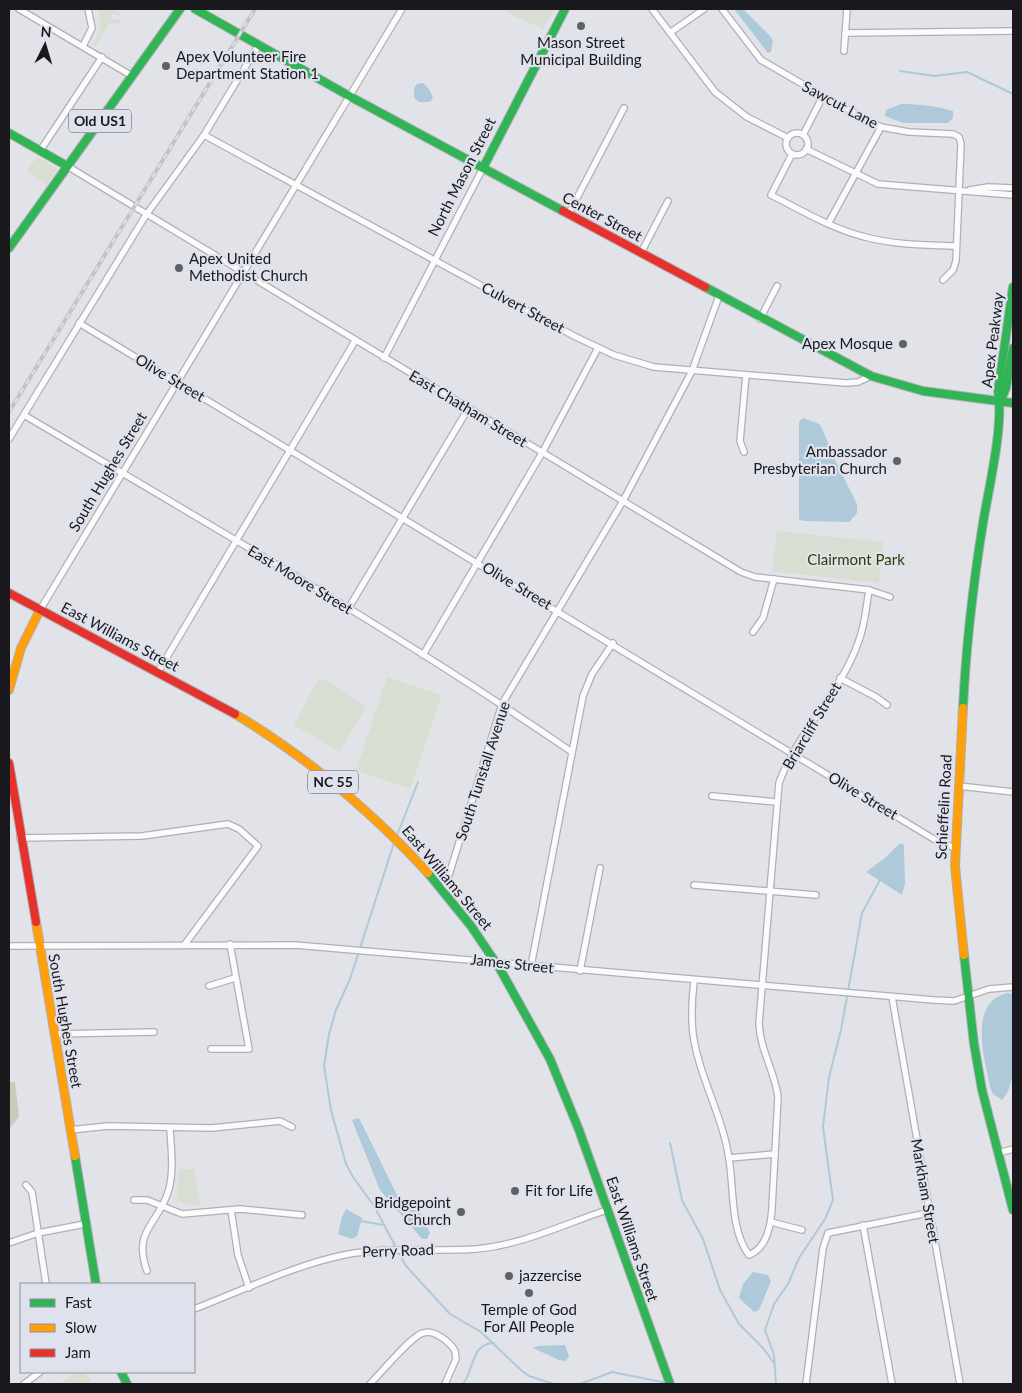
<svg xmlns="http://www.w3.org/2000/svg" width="1022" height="1393" font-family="Lato,sans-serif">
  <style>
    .green { fill: #d8ded1 }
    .forest { fill: #c5ccbb }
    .water { fill: #aec9d9 }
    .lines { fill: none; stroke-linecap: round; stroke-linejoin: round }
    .stream { stroke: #aec9d9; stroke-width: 2 }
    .street-casing { stroke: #afb0b5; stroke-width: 8 }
    .fast-casing { stroke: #afb0b5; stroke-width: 10 }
    .slow-casing { stroke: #afb0b5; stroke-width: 10 }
    .jam-casing { stroke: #afb0b5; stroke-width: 10 }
    .street { stroke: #fbfbfc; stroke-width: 5.5 }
    .fast { stroke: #30b455; stroke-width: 8 }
    .slow { stroke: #ff9f0a; stroke-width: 8 }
    .jam { stroke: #e5322d; stroke-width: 8 }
    .rail-casing { stroke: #c3c3c4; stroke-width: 4 }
    .rail { stroke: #dfe1ec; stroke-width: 2; stroke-dasharray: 5.5; stroke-linecap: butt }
    .poi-dot { fill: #5f6064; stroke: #dfe1ec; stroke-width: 2 }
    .labels { text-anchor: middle; stroke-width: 4.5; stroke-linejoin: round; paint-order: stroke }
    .shield { fill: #dfe1ec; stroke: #54555b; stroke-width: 1 }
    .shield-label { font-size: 14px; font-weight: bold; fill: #19191d }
    .poi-label { font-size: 15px; fill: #19191d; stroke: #dfe1ec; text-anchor: start }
    .street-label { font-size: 15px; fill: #19191d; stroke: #dfe1ec }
    .park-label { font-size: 15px; fill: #303d01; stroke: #dfe1ec }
  </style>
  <rect width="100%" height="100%" fill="#e2e3e9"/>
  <g class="green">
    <path d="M98 9H114L121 13 119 16 113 13 110 18 115 21 117 18 122 21 120 23 109 24 95 47 93 45 101 26Z"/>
    <path d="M508 9H555L543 29 507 13Z"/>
    <path d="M37 157 58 169 46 185 26 171Z"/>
    <path d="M777 531 883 542 879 583 772 571Z"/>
    <path d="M387 677 442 695 410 789 356 771Z"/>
    <path d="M325 679 366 707 340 752 294 725 317 681Z"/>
    <path d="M179 1169H194L200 1206C168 1204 178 1196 179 1169Z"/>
    <path d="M79 1372H84L93 1384H58Z"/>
  </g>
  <path class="forest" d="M9 1082H15L19 1117 9 1129Z"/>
  <g class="water">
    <path d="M734 9H743L770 36 773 40 771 52 768 53Z"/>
    <path d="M423 83 429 89 433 98 430 102H419L414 98V88L417 84Z"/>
    <path d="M901 104C919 104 936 106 953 111V118L948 123H903L885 116 886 110Z"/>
    <path d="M803 418 819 424 822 428 835 460 857 504V513L849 522 804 521 799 519V422Z"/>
    <path d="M900 843 904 845V848L905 884 902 895 866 872 885 858Z"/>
    <path d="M1008 993 1013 994C1013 1021 1021 1081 1002 1100L993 1094 990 1087C985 1060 967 1001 1008 993Z"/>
    <path d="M359 1118 403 1207 418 1209 430 1233 427 1239H422L380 1190 352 1120Z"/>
    <path d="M346 1209 362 1218 357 1236 352 1239 338 1234 342 1217Z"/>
    <path d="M753 1272 768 1275 771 1281 759 1310 754 1312 739 1298 743 1284Z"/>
    <path d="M565 1345 569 1356 566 1361 559 1360 533 1348 537 1346Z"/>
  </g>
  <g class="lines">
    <g class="stream">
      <path d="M900 71 935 76 967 72 1013 94"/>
      <path d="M398 833 418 782"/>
      <path d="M394 843 350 979 336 1010 329 1034 324 1066 331 1110 346 1164 353 1177 374 1206 406 1266 450 1314 481 1332 522 1371 529 1376 554 1384"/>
      <path d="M670 1143 682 1200 703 1239 720 1290 739 1324 763 1348 774 1363"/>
      <path d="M360 1221 384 1225"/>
      <path d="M463 1384C474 1371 471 1343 494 1343"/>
      <path d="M580 1384 612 1372 667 1383"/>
      <path d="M776 1384 774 1355 765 1330 774 1304 788 1284 799 1258 825 1219 833 1200 823 1127 829 1077 841 1030 862 913 880 880"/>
    </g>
    <g class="street-casing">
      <g id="street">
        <path d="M19 9 132 76"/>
        <path d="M652 9 715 92 747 117 788 138"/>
        <path d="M722 9 761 60 823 96 881 127 909 132 953 134 959 137 961 144 956 261 953 270 943 280"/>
        <path d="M671 32 704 9"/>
        <path d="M845 33 1013 31"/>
        <path d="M83 46 92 28 88 9"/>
        <path d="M844 51 847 9"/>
        <circle cx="797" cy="144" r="11"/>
        <path d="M204 135 574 336 614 355 654 367 846 383 858 382 871 376"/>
        <path d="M803 135 823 96"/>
        <path d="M806 149 878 184 1013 195"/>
        <path d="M40 151 102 57"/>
        <path d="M792 154 771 195C801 210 832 229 865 237 895 245 926 245 956 246"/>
        <path d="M67 166 741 572 755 577 869 590 890 597"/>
        <path d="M970 190 988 187 1013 188"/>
        <path d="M568 215 624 108"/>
        <path d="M828 224 881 127"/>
        <path d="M641 253 668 201"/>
        <path d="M760 319 777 286"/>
        <path d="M79 323 937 841 955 848"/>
        <path d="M384 358 483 168"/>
        <path d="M24 415C208 524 395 631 572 752"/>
        <path d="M9 439 146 215 204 135 258 46"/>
        <path d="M744 452 740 441 746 375"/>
        <path d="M348 609 468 409"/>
        <path d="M40 610 402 9"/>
        <path d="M753 632 763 618 774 579"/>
        <path d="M423 655 542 453 598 348"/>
        <path d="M158 672 355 341"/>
        <path d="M840 678 876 697 887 705"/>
        <path d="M959 786 1013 792"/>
        <path d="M712 796 776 802"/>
        <path d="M20 838 142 836 228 824 239 829 258 846 185 944"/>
        <path d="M694 885 816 895"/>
        <path d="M444 891 502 704 623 501 692 371 719 296"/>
        <path d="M9 946 295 945 934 1000 954 1001 989 989 1013 987"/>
        <path d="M531 966 583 696 592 674 613 643"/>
        <path d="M580 971 600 868"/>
        <path d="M694 981C692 998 691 1016 693 1034 699 1077 723 1116 729 1159 734 1188 730 1230 749 1255 767 1248 771 1225 772 1208L778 1097C775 1072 760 1050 759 1023L779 783C797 732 840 694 858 643 865 626 866 608 869 590"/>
        <path d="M209 986 235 978"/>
        <path d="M892 997 960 1384"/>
        <path d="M54 1034 154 1032"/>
        <path d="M211 1049H249L230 944"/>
        <path d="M70 1130 108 1126 212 1128 280 1121 292 1127"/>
        <path d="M998 1153 1013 1149"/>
        <path d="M729 1158 775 1154"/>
        <path d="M26 1185 32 1192 46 1284"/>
        <path d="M134 1200H147L182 1214 240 1209 302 1215"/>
        <path d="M231 1210 238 1255 249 1288"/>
        <path d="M771 1222 802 1230"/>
        <path d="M863 1225 892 1384"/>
        <path d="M9 1243 38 1233 85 1224"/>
        <path d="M147 1271C132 1229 159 1225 169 1189 174 1170 171 1147 170 1128"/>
        <path d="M194 1309C241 1291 295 1265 344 1255 387 1246 432 1252 476 1249 522 1245 564 1224 607 1210"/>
        <path d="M24 1384 40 1372"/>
        <path d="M370 1384C380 1374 411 1336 423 1333 434 1329 450 1342 455 1351L456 1359 445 1384"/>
        <path d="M806 1384 823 1248 828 1233 928 1213"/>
      </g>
    </g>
    <g class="fast-casing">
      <g id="fast">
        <path d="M195 9 351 97 563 211"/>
        <path d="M9 133 67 166"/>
        <path d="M483 168 565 9"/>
        <path d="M9 248 180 9"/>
        <path d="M705 287 871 376 923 391 1013 403"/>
        <path d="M1000 402 1006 388 1013 348"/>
        <path d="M963 708C966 646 973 585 983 523 989 487 1004 424 998 391L1013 287"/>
        <path d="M428 873 471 926 500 969 550 1059 579 1130 670 1384"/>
        <path d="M964 955 974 1044 982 1090 1013 1210"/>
        <path d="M75 1156 96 1284"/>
        <path d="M121 1372 127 1384"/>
      </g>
    </g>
    <g class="slow-casing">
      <g id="slow">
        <path d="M9 690 21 648 40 610"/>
        <path d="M963 708 955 866 964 955"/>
        <path d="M235 714C307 757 371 811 428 873"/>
        <path d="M36 922 75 1156"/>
      </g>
    </g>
    <g class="jam-casing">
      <g id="jam">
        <path d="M563 211 705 287"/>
        <path d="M9 593 235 714"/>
        <path d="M9 763 36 922"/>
      </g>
    </g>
    <use href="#street" class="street"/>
    <use href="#fast" class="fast"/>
    <use href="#slow" class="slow"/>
    <use href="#jam" class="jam"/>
    <g class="rail-casing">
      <path id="rail" d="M9 412 255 9"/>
    </g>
    <use href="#rail" class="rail"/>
  </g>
  <g class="poi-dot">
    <circle cx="581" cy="26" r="5"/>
    <circle cx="166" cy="66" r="5"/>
    <circle cx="179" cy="268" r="5"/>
    <circle cx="903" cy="344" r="5"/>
    <circle cx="897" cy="461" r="5"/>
    <circle cx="515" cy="1191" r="5"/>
    <circle cx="461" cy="1212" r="5"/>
    <circle cx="509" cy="1276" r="5"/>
    <circle cx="529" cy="1293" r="5"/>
  </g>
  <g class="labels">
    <g class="shield">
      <rect x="69" y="109.5" width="62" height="23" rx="4"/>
      <rect x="308" y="770.5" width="50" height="23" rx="4"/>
    </g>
    <g class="shield-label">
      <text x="100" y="126">Old US1</text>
      <text x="333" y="787">NC 55</text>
    </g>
    <g class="poi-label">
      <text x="581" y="48" text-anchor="middle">Mason Street<tspan x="581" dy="17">Municipal Building</tspan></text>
      <text x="176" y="62">Apex Volunteer Fire<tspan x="176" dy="17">Department Station 1</tspan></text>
      <text x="189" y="264">Apex United<tspan x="189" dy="17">Methodist Church</tspan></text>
      <text x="893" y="349" text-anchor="end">Apex Mosque</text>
      <text x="887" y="457" text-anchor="end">Ambassador<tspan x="887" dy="17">Presbyterian Church</tspan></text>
      <text x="525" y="1196">Fit for Life</text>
      <text x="451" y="1208" text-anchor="end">Bridgepoint<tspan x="451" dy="17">Church</tspan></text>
      <text x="519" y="1281">jazzercise</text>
      <text x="529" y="1315" text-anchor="middle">Temple of God<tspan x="529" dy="17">For All People</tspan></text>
    </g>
    <g class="street-label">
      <text transform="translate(840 105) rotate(28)" y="5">Sawcut Lane</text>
      <text transform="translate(462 177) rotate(-63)" y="5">North Mason Street</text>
      <text transform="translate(602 217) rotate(28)" y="5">Center Street</text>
      <text transform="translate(523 308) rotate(28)" y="5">Culvert Street</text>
      <text transform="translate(993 340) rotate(-83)" y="5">Apex Peakway</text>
      <text transform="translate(170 378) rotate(31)" y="5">Olive Street</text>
      <text transform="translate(468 409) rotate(31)" y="5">East Chatham Street</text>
      <text transform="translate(108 472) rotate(-59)" y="5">South Hughes Street</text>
      <text transform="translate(300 580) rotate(31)" y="5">East Moore Street</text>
      <text transform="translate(517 586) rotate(31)" y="5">Olive Street</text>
      <text transform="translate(120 637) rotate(28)" y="5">East Williams Street</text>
      <text transform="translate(812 726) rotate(-59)" y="5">Briarcliff Street</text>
      <text transform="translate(483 771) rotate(-72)" y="5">South Tunstall Avenue</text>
      <text transform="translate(863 796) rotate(31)" y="5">Olive Street</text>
      <text transform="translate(944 807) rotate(-87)" y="5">Schieffelin Road</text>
      <text transform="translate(447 878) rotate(50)" y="5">East Williams Street</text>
      <text transform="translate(512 964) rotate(6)" y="5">James Street</text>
      <text transform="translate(65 1021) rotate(80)" y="5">South Hughes Street</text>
      <text transform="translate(925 1191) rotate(80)" y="5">Markham Street</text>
      <text transform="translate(632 1239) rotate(71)" y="5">East Williams Street</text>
      <text transform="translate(398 1251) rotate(-2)" y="5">Perry Road</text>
    </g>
    <g class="park-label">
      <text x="856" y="565">Clairmont Park</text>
    </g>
  </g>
  <rect width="1022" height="1393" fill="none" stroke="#19191d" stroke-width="20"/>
  <rect x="20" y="1283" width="175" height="90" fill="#dfe1ec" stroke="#909199"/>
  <rect x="30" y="1299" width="25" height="8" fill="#30b455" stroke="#909199"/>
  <text x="65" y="1308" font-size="15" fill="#19191d">Fast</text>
  <rect x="30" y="1324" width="25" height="8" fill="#ff9f0a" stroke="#909199"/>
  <text x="65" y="1333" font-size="15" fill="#19191d">Slow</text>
  <rect x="30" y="1349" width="25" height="8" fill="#e5322d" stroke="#909199"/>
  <text x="65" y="1358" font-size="15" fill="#19191d">Jam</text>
  <g transform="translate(45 45) rotate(5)" stroke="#dfe1ec" stroke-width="4" paint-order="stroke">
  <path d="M0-4L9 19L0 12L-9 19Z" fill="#19191d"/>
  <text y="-8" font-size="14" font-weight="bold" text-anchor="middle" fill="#19191d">N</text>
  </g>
</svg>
